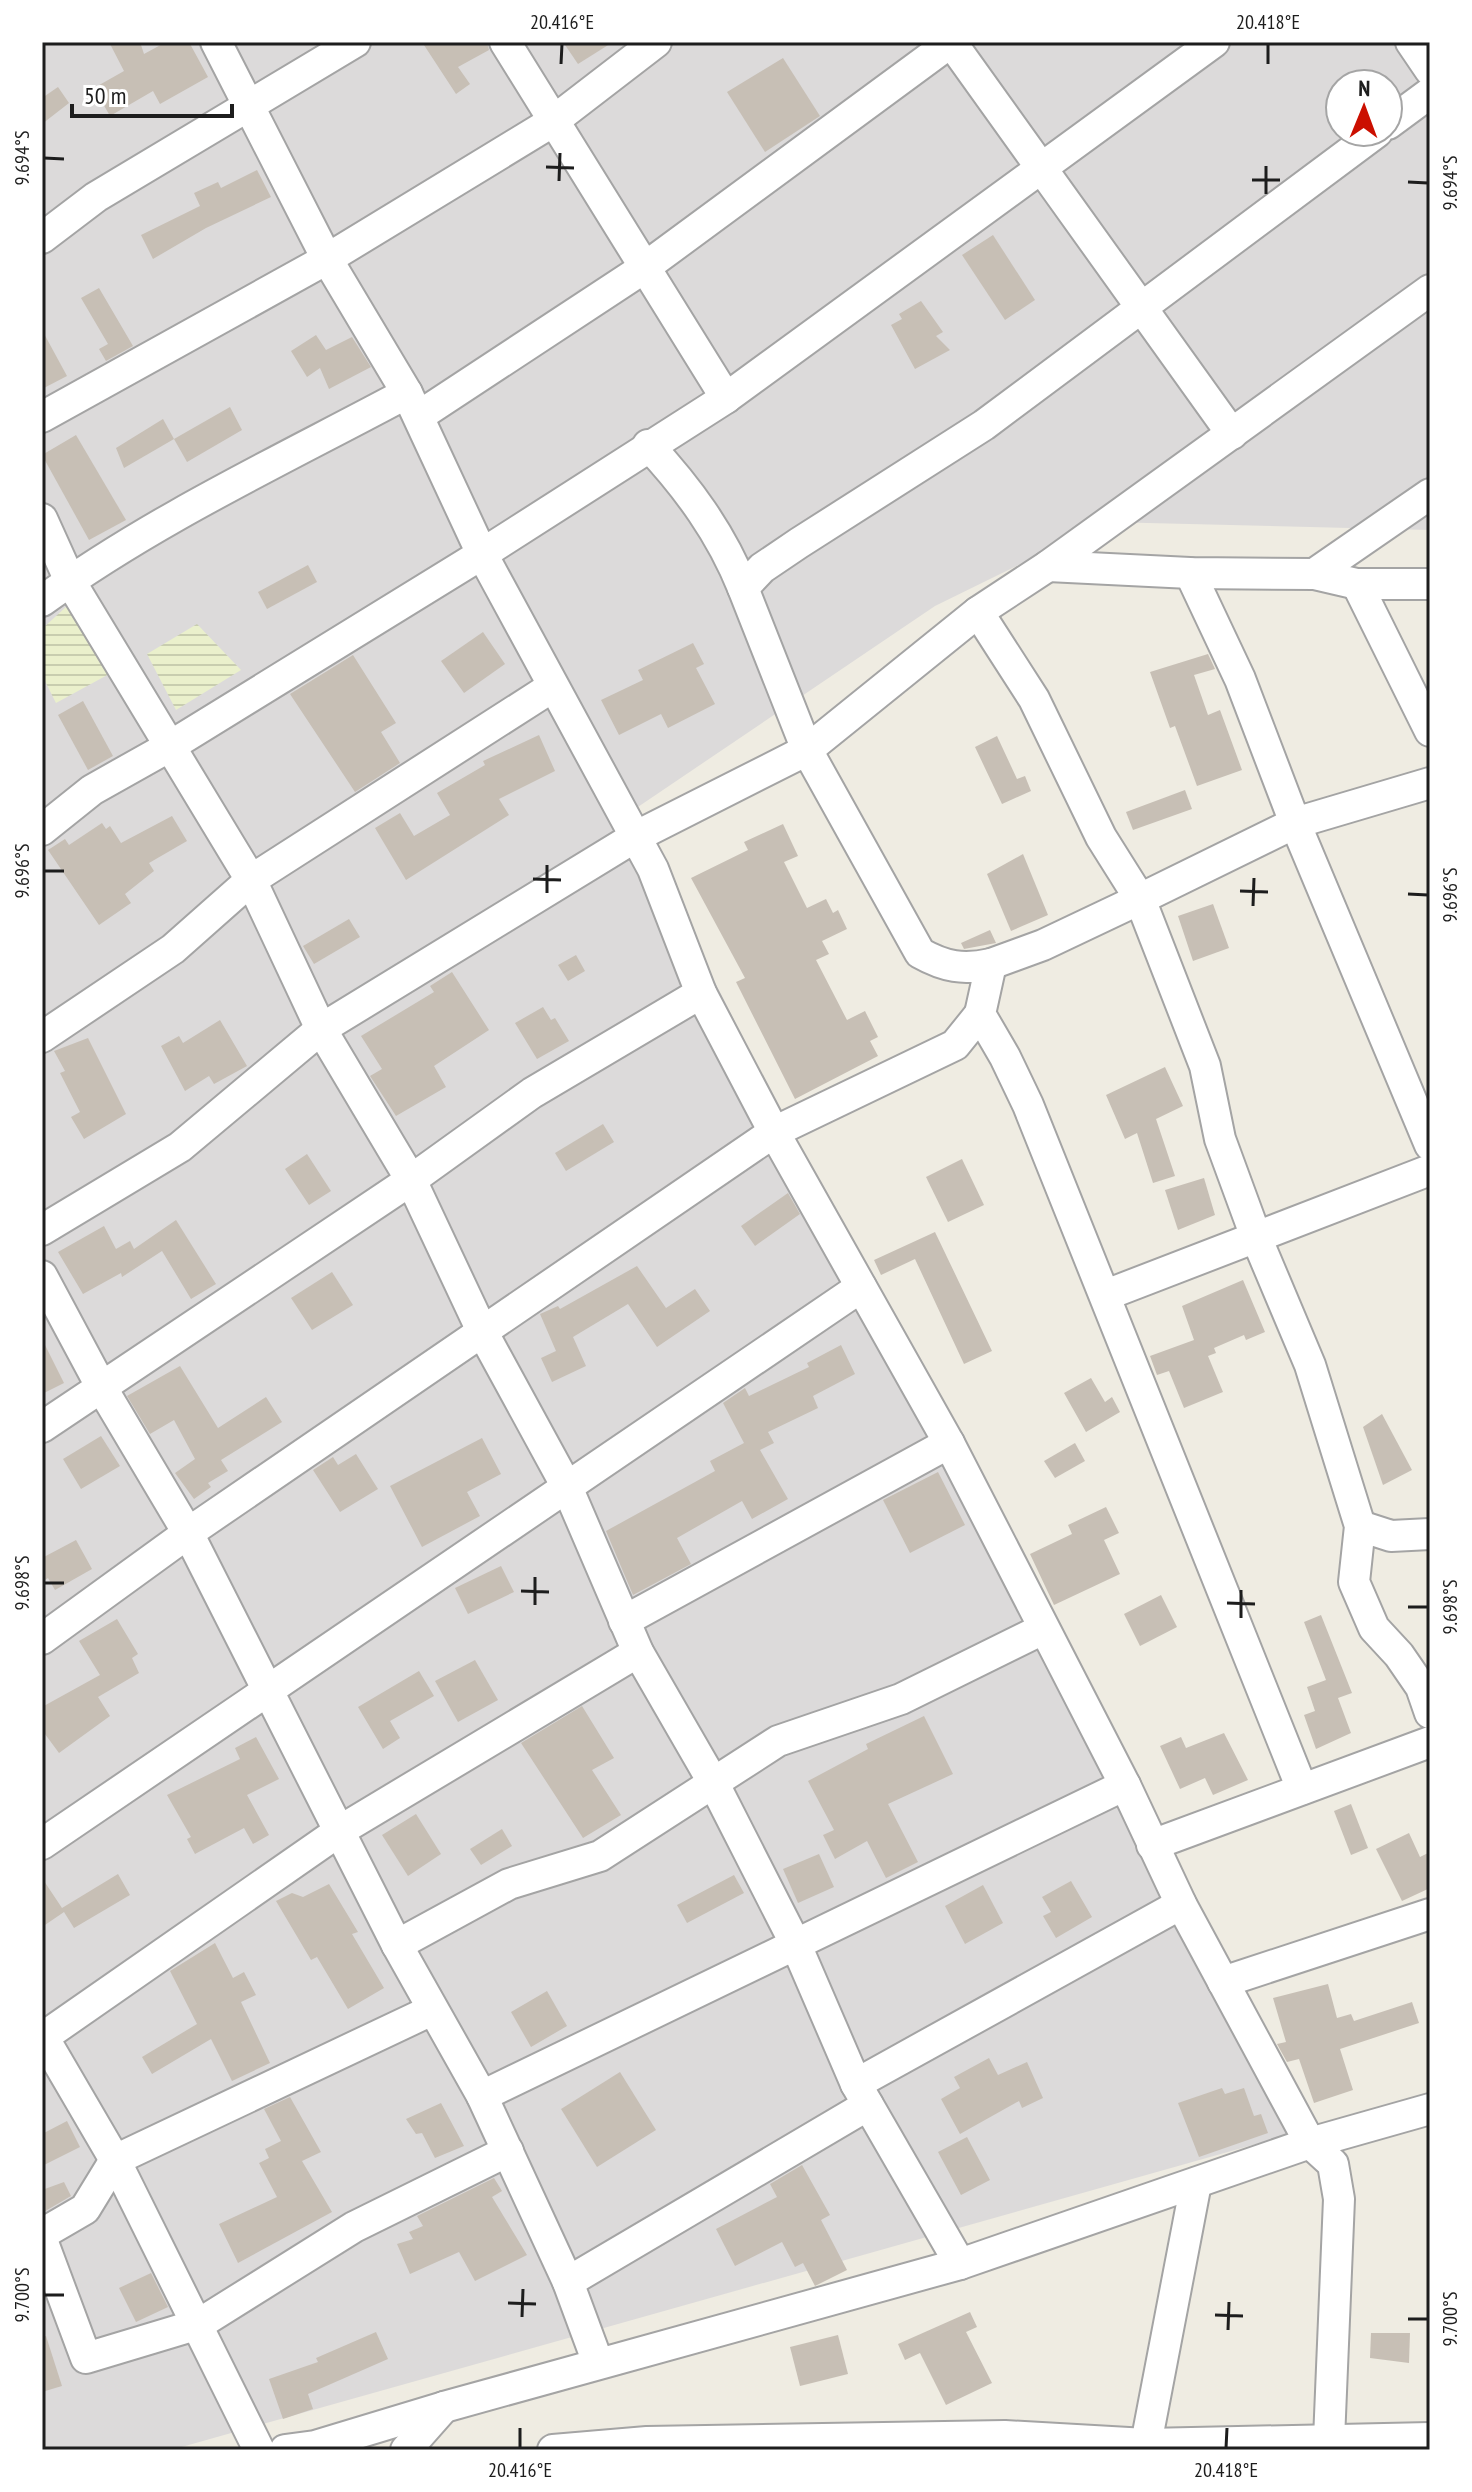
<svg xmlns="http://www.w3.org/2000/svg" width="1472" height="2492" font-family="'PT Sans Narrow',sans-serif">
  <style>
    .residential { fill: #dcdada; fill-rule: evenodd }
    .farmland { fill: url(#farmland-rules) }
    .building { fill: #c7bfb5 }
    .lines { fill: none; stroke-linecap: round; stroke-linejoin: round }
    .minor-casing { stroke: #a4a4a4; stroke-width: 34 }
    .minor { stroke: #fff; stroke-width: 30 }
    .ticks { fill: none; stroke: #1d1d1d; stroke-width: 3 }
    .neatline { fill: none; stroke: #1d1d1d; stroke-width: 3 }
    .ticks-label { font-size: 20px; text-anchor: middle; fill: #1d1d1d }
  </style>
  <defs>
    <pattern id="farmland-rules" width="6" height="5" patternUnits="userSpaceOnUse" patternTransform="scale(2)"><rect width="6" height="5" fill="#eaf0cc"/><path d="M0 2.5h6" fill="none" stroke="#c8cdaf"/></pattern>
  </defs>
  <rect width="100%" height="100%" fill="#efece2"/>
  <path class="residential" d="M42 42H1430V530L1106 522 935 606 629 813 1299 2132 171 2450H42ZM1340 84H1388V132H1340Z"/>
  <g class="farmland">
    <path d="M68 605 111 673 56 703 42 675V629Z"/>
    <path d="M197 624 241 670 176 710 147 654Z"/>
  </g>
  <g class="building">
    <path d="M109 42H140L144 54 166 42H189L208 77 160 104 153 91 110 116 94 88 124 71Z"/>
    <path d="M422 42H487L489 50 458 67 470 84 456 94Z"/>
    <path d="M563 42H613L578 64Z"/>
    <path d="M783 58 820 116 765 152 727 92Z"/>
    <path d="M58 87 69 103 42 124V98Z"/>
    <path d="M257 170 271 197 206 228 153 259 141 235 200 206 194 193 218 182 221 188Z"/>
    <path d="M993 235 1035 300 1005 320 962 255Z"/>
    <path d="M99 288 133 346 106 361 99 349 108 344 81 298Z"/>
    <path d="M921 301 943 332 936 336 950 350 915 369 891 325 902 319 899 314Z"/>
    <path d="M42 330 67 376 42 389Z"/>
    <path d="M316 335 326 350 352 337 371 367 329 389 320 368 307 377 291 351Z"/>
    <path d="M230 407 242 430 187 462 174 439Z"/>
    <path d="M163 419 174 439 124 468 116 448Z"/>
    <path d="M76 435 126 520 89 540 42 455Z"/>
    <path d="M308 565 317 582 267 609 258 592Z"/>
    <path d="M483 632 505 664 464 693 441 661Z"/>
    <path d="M693 643 704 664 696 668 715 704 668 728 661 714 619 735 601 700 643 680 638 670Z"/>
    <path d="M1208 654 1215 669 1194 675 1208 715 1220 710 1242 770 1197 786 1175 726 1170 728 1150 672Z"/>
    <path d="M353 655 396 723 381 732 400 763 355 792 290 694Z"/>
    <path d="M83 701 113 756 88 770 58 715Z"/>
    <path d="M539 735 555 771 499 799 509 815 406 880 375 828 400 813 414 836 450 815 437 793 485 765 483 761Z"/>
    <path d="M997 736 1017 779 1025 776 1031 791 1002 804 975 747Z"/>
    <path d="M1185 790 1192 809 1133 830 1126 812Z"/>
    <path d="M172 816 187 841 149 863 154 871 125 894 131 903 99 925 48 850 65 839 69 845 102 823 106 829 110 826 121 843Z"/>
    <path d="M783 824 798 856 784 862 807 908 826 899 833 913 838 910 847 929 822 941 829 954 816 960 847 1020 865 1011 878 1037 870 1041 878 1056 795 1099 736 982 745 978 691 878 748 850 744 842Z"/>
    <path d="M1023 854 1048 915 1011 931 987 874Z"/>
    <path d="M1213 904 1229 948 1193 961 1178 916Z"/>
    <path d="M349 919 360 937 314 964 303 946Z"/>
    <path d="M990 930 996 943 964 949 961 943Z"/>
    <path d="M576 955 585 971 568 981 558 965Z"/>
    <path d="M452 972 489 1030 434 1066 446 1087 396 1116 370 1076 382 1069 361 1036 434 992 430 986Z"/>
    <path d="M543 1007 551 1020 555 1018 569 1041 537 1059 515 1023Z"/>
    <path d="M220 1020 247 1066 214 1084 209 1076 185 1091 161 1046 179 1036 183 1043Z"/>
    <path d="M88 1038 126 1114 84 1139 71 1117 80 1112 60 1073 65 1071 54 1051Z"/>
    <path d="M1165 1067 1183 1106 1156 1119 1175 1176 1153 1183 1137 1133 1125 1139 1106 1095Z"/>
    <path d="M603 1124 614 1142 566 1171 555 1153Z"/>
    <path d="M307 1154 331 1191 309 1205 285 1169Z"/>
    <path d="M962 1159 984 1205 948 1222 926 1177Z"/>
    <path d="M1204 1178 1215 1215 1178 1230 1165 1190Z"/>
    <path d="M788 1193 800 1214 755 1246 741 1226Z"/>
    <path d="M176 1220 216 1284 191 1299 162 1251 122 1277 121 1273 83 1294 58 1252 104 1226 116 1249 130 1241 134 1249Z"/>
    <path d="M935 1232 992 1351 964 1364 915 1259 881 1275 874 1260Z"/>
    <path d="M637 1266 666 1308 695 1289 710 1311 657 1347 628 1304 573 1337 586 1366 552 1382 541 1358 556 1351 540 1314 558 1306 560 1309Z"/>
    <path d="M332 1272 353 1305 312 1330 291 1298Z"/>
    <path d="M1243 1280 1265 1332 1246 1340 1244 1335 1214 1348 1216 1353 1208 1356 1223 1392 1184 1408 1169 1371 1157 1375 1150 1356 1194 1340 1182 1306Z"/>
    <path d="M42 1339 64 1383 42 1394Z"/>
    <path d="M841 1345 855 1374 813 1396 818 1408 768 1432 774 1443 760 1450 788 1499 752 1519 742 1501 677 1538 691 1564 633 1595 606 1531 715 1471 710 1461 744 1443 723 1403 745 1388 749 1396 809 1367 807 1363Z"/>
    <path d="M180 1366 218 1428 266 1397 282 1422 221 1460 228 1471 208 1483 211 1487 194 1499 175 1473 195 1459 174 1420 150 1434 127 1396Z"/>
    <path d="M1091 1378 1105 1402 1112 1397 1120 1412 1086 1432 1064 1393Z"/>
    <path d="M1382 1414 1412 1470 1383 1485 1363 1427Z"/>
    <path d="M101 1436 120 1466 81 1489 63 1459Z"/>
    <path d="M482 1438 501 1474 467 1492 480 1516 422 1547 390 1486Z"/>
    <path d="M1075 1443 1085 1461 1055 1478 1044 1461Z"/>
    <path d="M356 1454 378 1489 340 1512 313 1470 333 1457 338 1465Z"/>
    <path d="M938 1472 965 1525 910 1553 883 1500Z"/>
    <path d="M1106 1507 1119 1533 1104 1540 1120 1574 1054 1605 1030 1554 1072 1534 1068 1525Z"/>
    <path d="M76 1540 92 1569 55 1590 48 1578 42 1582V1558Z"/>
    <path d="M501 1566 514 1592 468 1614 455 1588Z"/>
    <path d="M1161 1595 1177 1627 1140 1646 1124 1614Z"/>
    <path d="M1321 1615 1352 1693 1338 1698 1351 1733 1316 1749 1304 1715 1315 1711 1307 1687 1326 1680 1304 1622Z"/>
    <path d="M117 1619 138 1654 132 1658 139 1673 98 1697 110 1716 59 1753 42 1730V1707L100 1675 79 1641Z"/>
    <path d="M475 1660 498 1700 458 1722 435 1681Z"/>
    <path d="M419 1671 434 1696 390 1721 400 1738 383 1749 358 1707Z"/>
    <path d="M582 1706 614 1758 592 1770 621 1815 583 1838 521 1743Z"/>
    <path d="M924 1716 953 1774 888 1804 918 1862 886 1878 867 1841 835 1859 823 1835 834 1830 808 1781 868 1749 866 1744Z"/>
    <path d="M1224 1733 1248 1780 1213 1795 1205 1778 1180 1789 1160 1746 1181 1737 1186 1748Z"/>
    <path d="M256 1737 279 1779 247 1795 269 1835 253 1844 244 1828 195 1854 187 1839 191 1837 167 1795 240 1759 235 1748Z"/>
    <path d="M1351 1804 1368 1848 1351 1855 1334 1811Z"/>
    <path d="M416 1814 441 1854 408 1876 382 1835Z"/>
    <path d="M502 1829 512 1846 481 1865 470 1849Z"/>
    <path d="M1409 1833 1420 1857 1430 1852V1888L1402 1901 1376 1849Z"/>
    <path d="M819 1854 834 1887 798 1903 783 1869Z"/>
    <path d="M118 1874 130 1895 74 1928 64 1912 42 1927V1878L62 1908Z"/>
    <path d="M734 1875 744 1893 687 1923 677 1905Z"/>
    <path d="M1071 1881 1092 1917 1056 1938 1043 1916 1051 1912 1042 1897Z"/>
    <path d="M329 1884 358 1932 352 1934 384 1988 348 2009 317 1957 311 1960 276 1901 292 1893 303 1897Z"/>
    <path d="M983 1885 1003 1923 965 1944 945 1906Z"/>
    <path d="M215 1943 233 1978 244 1972 256 1995 241 2002 270 2063 232 2081 211 2039 152 2074 142 2057 197 2024 170 1971Z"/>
    <path d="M1328 1984 1337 2018 1351 2014 1354 2021 1412 2002 1419 2023 1340 2049 1353 2090 1314 2103 1299 2059 1287 2062 1277 2044 1286 2042 1273 1998Z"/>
    <path d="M547 1991 567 2026 531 2047 511 2012Z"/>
    <path d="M989 2058 998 2075 1027 2062 1043 2098 1022 2108 1019 2101 960 2134 941 2099 960 2088 954 2077Z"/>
    <path d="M620 2072 656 2130 597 2167 561 2109Z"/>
    <path d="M1222 2088 1225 2094 1244 2088 1254 2116 1261 2114 1268 2133 1199 2157 1178 2103Z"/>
    <path d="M290 2097 321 2152 302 2161 332 2212 238 2263 219 2224 277 2197 259 2163 269 2158 265 2149 281 2141 264 2109Z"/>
    <path d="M441 2103 464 2146 435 2158 422 2133 416 2134 406 2119Z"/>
    <path d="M67 2121 80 2147 42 2166V2134Z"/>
    <path d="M967 2137 990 2180 961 2195 938 2152Z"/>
    <path d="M802 2165 830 2215 821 2220 847 2270 815 2286 803 2263 795 2267 782 2242 735 2266 716 2229 777 2197 770 2184Z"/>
    <path d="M494 2178 502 2191 492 2197 527 2255 475 2281 459 2252 410 2274 397 2244 413 2239 409 2232 423 2226 417 2216Z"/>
    <path d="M64 2182 71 2196 42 2213V2190Z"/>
    <path d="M151 2273 168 2307 136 2322 119 2288Z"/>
    <path d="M970 2312 977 2327 966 2332 992 2383 946 2405 920 2353 905 2360 898 2344Z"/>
    <path d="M376 2332 388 2359 308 2394 313 2409 283 2419 269 2379 318 2362 316 2358Z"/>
    <path d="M1371 2333H1410L1409 2363 1370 2358Z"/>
    <path d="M838 2335 848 2374 800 2386 790 2347Z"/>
    <path d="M46 2336 62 2386 42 2392V2337Z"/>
  </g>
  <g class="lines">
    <g class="minor-casing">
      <g id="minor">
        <path d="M216 42 327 259 407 393 482 554 726 398 1214 42"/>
        <path d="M505 42 726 398"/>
        <path d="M951 42 1232 434"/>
        <path d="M1411 42 1430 70"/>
        <path d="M1388 124 1430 93"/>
        <path d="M42 238 96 197 355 42"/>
        <path d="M419 416 644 268 951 42"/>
        <path d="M42 417 327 259 552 122 656 42"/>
        <path d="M648 445C688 488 721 533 743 588L762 568 799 543 984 425 1377 132"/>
        <path d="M42 519 70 581 251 880 321 1029 411 1180 483 1333 567 1487 638 1652 713 1782 796 1945 856 2084 960 2264"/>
        <path d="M1048 566 1190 573 1314 574 1357 584H1430"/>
        <path d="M1190 573 1240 679 1295 823 1430 1145"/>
        <path d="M1314 574 1430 494"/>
        <path d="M1357 584 1430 731"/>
        <path d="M743 588 807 750 920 953C945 967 963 970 991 964L980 1014 1005 1057 1028 1105 1302 1789"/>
        <path d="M42 601C153 520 286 458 407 393"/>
        <path d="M978 612 1034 699 1101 837 1140 899 1043 945 991 964"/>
        <path d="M1430 783 1295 823 1140 899 1205 1066 1220 1139 1256 1237 1310 1365 1360 1526 1354 1582 1374 1628 1399 1655 1421 1687 1430 1713"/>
        <path d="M42 830 92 790 172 745 482 554 653 869 701 993 774 1132 949 1443 1125 1785 482 2096"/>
        <path d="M42 1037 173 949 251 880 552 687"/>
        <path d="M42 1230 180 1147 321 1029 635 837 807 750 978 612 1048 566 1430 290"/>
        <path d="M42 1276 103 1390 188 1533 397 1945 482 2096 568 2282 598 2363"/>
        <path d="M1106 1295 1430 1170"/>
        <path d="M42 1427 411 1180 532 1093 701 993"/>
        <path d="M1360 1526 1391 1536 1430 1534"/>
        <path d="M624 1621 949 1443"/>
        <path d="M42 1639 188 1533 774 1132 955 1045 980 1014"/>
        <path d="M1125 1785 1181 1904 1310 2143 1333 2164 1339 2199 1329 2440"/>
        <path d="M42 1844 861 1287"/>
        <path d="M1152 1845 1430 1742"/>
        <path d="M397 1945 509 1884 600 1856 778 1741 901 1699 1043 1629"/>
        <path d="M1223 1982 1430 1914"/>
        <path d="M42 2035 115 2160 259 2450"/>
        <path d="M42 2038 341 1830 638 1652"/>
        <path d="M856 2084 1181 1904"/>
        <path d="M42 2234 85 2209 115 2160 432 2010"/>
        <path d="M42 2240 86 2358 199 2324 354 2227 508 2151"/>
        <path d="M568 2282 868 2105"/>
        <path d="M1146 2444 1196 2183"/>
        <path d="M285 2450 315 2446 444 2407 960 2264 1310 2143 1430 2109"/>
        <path d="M406 2450 444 2407"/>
        <path d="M553 2450 647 2442 1005 2436 1146 2444 1430 2438"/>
      </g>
    </g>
    <use href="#minor" class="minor"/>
  </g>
  <path class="ticks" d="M561 64 562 44M1268 64V44M44 158 64 159M546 167 574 168M1252 180H1280M559 181 560 153M1408 182 1428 183M1266 194V166M44 871H64M533 879 561 880M1240 891 1268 892M547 893V865M1408 894 1428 895M1253 906 1254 878M44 1583H64M521 1591 549 1592M1227 1603 1255 1604M535 1605V1577M1408 1607H1428M1241 1618V1590M44 2295H64M508 2303 536 2304M1215 2315 1243 2316M522 2317 523 2289M1408 2319H1428M1228 2330 1229 2302M520 2448V2428M1226 2448 1227 2428"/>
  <rect width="1472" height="2492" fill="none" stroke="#ffffff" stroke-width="88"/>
  <g transform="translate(1364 108) rotate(1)"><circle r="38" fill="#ffffff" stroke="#a5a5a5" stroke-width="2"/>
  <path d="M0-6L14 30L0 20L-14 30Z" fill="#cb0f00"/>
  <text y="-12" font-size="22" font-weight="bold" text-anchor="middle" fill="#1d1d1d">N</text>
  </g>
  <path d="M72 104v12h160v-12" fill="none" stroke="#1d1d1d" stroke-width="4"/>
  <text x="84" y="104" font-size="24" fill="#1d1d1d" stroke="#ffffff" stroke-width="6" paint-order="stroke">50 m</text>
  <rect x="44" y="44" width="1384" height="2404" class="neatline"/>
  <g class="ticks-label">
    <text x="562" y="29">20.416°E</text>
    <text x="1268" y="29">20.418°E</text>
    <text transform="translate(22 158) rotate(-90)" y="7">9.694°S</text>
    <text transform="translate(1450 183) rotate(-90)" y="7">9.694°S</text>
    <text transform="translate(22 871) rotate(-90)" y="7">9.696°S</text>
    <text transform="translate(1450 895) rotate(-90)" y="7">9.696°S</text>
    <text transform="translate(22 1583) rotate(-90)" y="7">9.698°S</text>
    <text transform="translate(1450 1607) rotate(-90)" y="7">9.698°S</text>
    <text transform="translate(22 2295) rotate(-90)" y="7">9.700°S</text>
    <text transform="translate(1450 2319) rotate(-90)" y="7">9.700°S</text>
    <text x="520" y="2477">20.416°E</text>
    <text x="1226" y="2477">20.418°E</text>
  </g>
</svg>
